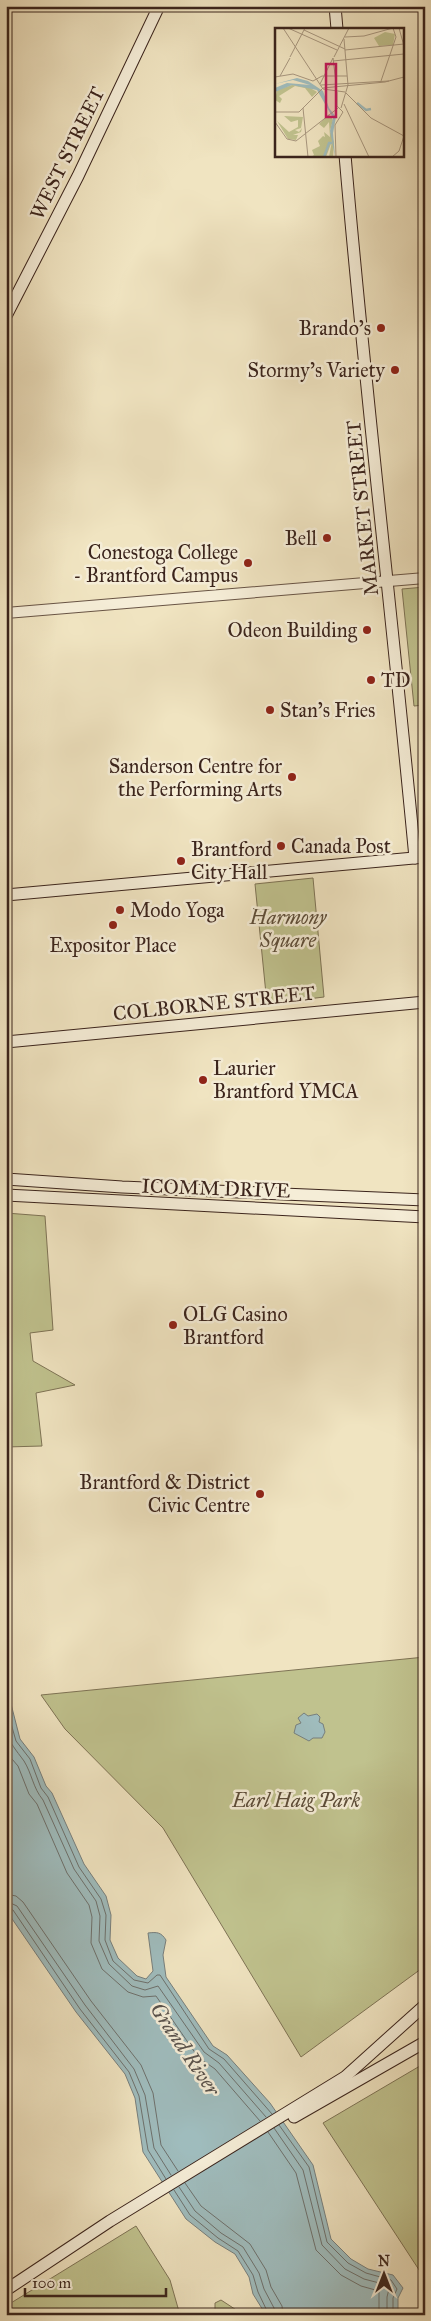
<svg xmlns="http://www.w3.org/2000/svg" width="431" height="2321" font-family="'IM FELL Great Primer',serif">
  <style>
    .green { fill: #c0c28e; stroke: #7e7355 }
    .water { fill: #9fbcbd; stroke: #777f7d }
    .lines { fill: none; stroke-linecap: round; stroke-linejoin: round }
    .shore { stroke: #6d706c; stroke-width: 1 }
    .tertiary-casing { stroke: #685445; stroke-width: 12 }
    .secondary-casing { stroke: #3b241c; stroke-width: 13 }
    .tertiary { stroke: #f5edd7; stroke-width: 10 }
    .secondary { stroke: #f5edd7; stroke-width: 11 }
    .poi-dot { fill: #8f2418; stroke: #f5edd7; stroke-width: 2 }
    .labels { text-anchor: middle; stroke-width: 5; stroke-linejoin: round; paint-order: stroke }
    .street-label { font-size: 20px; fill: #3b241c; stroke: #f5edd7 }
    .poi-label { font-size: 20px; fill: #3b241c; stroke: #f5edd7; text-anchor: end }
    .park-label { font-size: 20px; font-style: italic; fill: #5c4c38; stroke: #f5edd7 }
    .water-label { font-size: 21px; font-style: italic; fill: #59524c; stroke: #f5edd7 }
    .inset-river { fill: none; stroke: #9fbcbd; stroke-width: 2.5 }
    .inset-road { fill: none; stroke: #a8977f; stroke-width: 1 }
    .view { fill: #c2185b; fill-opacity: 0.15; stroke: #c2185b; stroke-width: 2.5 }
    .inset-edge { fill: none; stroke: #3b241c; stroke-width: 2.5 }
  </style>
  <rect width="100%" height="100%" fill="#f0e4c1"/>
  <filter id="stains"><feTurbulence type="fractalNoise" baseFrequency=".004" numOctaves="4"/><feColorMatrix values="0 0 0 0 .2 0 0 0 0 .09 0 0 0 0 .02 0 0 0 .5 -.17"/></filter>
  <radialGradient id="worn" r=".72"><stop offset=".6" stop-color="#630" stop-opacity="0"/><stop offset="1" stop-color="#630" stop-opacity=".3"/></radialGradient>
  <g class="green">
    <path d="M425 587V705L414 706 402 589Z"/>
    <path d="M313 878 324 997 267 1004 255 884Z"/>
    <path d="M6 1213 45 1216 53 1330 30 1333 33 1361 75 1385 36 1393 42 1446 6 1447Z"/>
    <path d="M425 1657V1966L301 2057 163 1828 65 1729 41 1695Z"/>
    <path d="M425 2063V2279L323 2123Z"/>
    <path d="M136 2226 170 2280 180 2315H6V2306Z"/>
    <path d="M221 2300 244 2315H215V2303Z"/>
  </g>
  <g class="water">
    <path d="M6 1671 9 1679 10 1700 20 1739 34 1757 46 1786 52 1793 84 1864 106 1896 111 1915 110 1940 118 1958 137 1976 146 1979 153 1971 148 1933C157 1932 161 1932 166 1940L163 1955 166 1977 213 2046 227 2055 270 2103 313 2165 331 2239 351 2259 368 2269 393 2275 403 2288 398 2298V2315H266L253 2294 249 2277 235 2254 215 2242 186 2219 143 2152 135 2098 125 2074 76 2012 6 1910Z"/>
    <path d="M304 1713 308 1716 317 1714 320 1717 319 1722 323 1724 325 1732 322 1738H313L309 1741 294 1733 296 1725 301 1723 298 1718Z"/>
  </g>
  <g class="lines">
    <g class="shore">
      <path d="M6 1706 16 1741 30 1759 41 1788 48 1797 79 1867 101 1899 106 1915 105 1940 113 1961 134 1980 148 1983 157 1975H160L209 2049 224 2059 272 2114"/>
      <path d="M6 1731C10 1744 16 1750 24 1761 32 1774 33 1788 43 1800L74 1869 96 1901 100 1916 99 1941 109 1964 132 1986 145 1990 158 1986 204 2052 219 2063 266 2117"/>
      <path d="M6 1752 18 1766 29 1794 37 1804 67 1873 89 1905 92 1917 91 1943 102 1969 128 1992 143 1997 156 1996 198 2057 215 2069 260 2121"/>
      <path d="M6 1894 16 1896 23 1902 91 2001 141 2065 153 2093 161 2145 178 2171"/>
      <path d="M6 1901 17 1906 85 2005 134 2069 145 2095 154 2148 171 2175"/>
      <path d="M6 1908 13 1910 80 2009 129 2072 139 2096 148 2150 166 2179"/>
      <path d="M279 2125 309 2167 327 2242 348 2263 366 2273 391 2280 397 2289 393 2298V2315"/>
      <path d="M274 2128 303 2170 322 2245 345 2269 364 2279 387 2285 389 2289 387 2297V2315"/>
      <path d="M268 2132 296 2173 316 2250 341 2275 361 2286 379 2291V2315"/>
      <path d="M185 2183 201 2206 250 2244 266 2270 271 2287 282 2306 283 2315"/>
      <path d="M179 2187 195 2211 221 2233 243 2247 259 2273 264 2289 274 2308 276 2315"/>
      <path d="M174 2190 190 2215 218 2238 238 2251 253 2275 258 2292 269 2315"/>
    </g>
    <g class="tertiary-casing">
      <path id="tertiary" d="M6 613 425 578"/>
    </g>
    <g class="secondary-casing">
      <g id="secondary">
        <path d="M335 6 337 29"/>
        <path d="M345 155C365 390 393 623 415 858"/>
        <path d="M6 316 78 176 159 6"/>
        <path d="M6 895 425 857"/>
        <path d="M6 1042 425 1002"/>
        <path d="M6 1179 122 1187 425 1200"/>
        <path d="M6 1195 425 1217"/>
        <path d="M294 2117 425 2042"/>
        <path d="M6 2290 110 2221 345 2077 425 2005"/>
      </g>
    </g>
    <use href="#tertiary" class="tertiary"/>
    <use href="#secondary" class="secondary"/>
  </g>
  <g class="poi-dot">
    <circle cx="381" cy="328" r="5"/>
    <circle cx="395" cy="370" r="5"/>
    <circle cx="327" cy="538" r="5"/>
    <circle cx="248" cy="563" r="5"/>
    <circle cx="367" cy="630" r="5"/>
    <circle cx="371" cy="680" r="5"/>
    <circle cx="270" cy="710" r="5"/>
    <circle cx="292" cy="777" r="5"/>
    <circle cx="281" cy="846" r="5"/>
    <circle cx="181" cy="861" r="5"/>
    <circle cx="120" cy="910" r="5"/>
    <circle cx="113" cy="925" r="5"/>
    <circle cx="203" cy="1080" r="5"/>
    <circle cx="173" cy="1325" r="5"/>
    <circle cx="260" cy="1494" r="5"/>
  </g>
  <g class="labels">
    <g class="street-label">
      <text transform="translate(67 153) rotate(-64)" y="7">WEST STREET</text>
      <text transform="translate(362 508) rotate(-96)" y="7">MARKET STREET</text>
      <text transform="translate(214 1003) rotate(-6)" y="7">COLBORNE STREET</text>
      <text transform="translate(216 1188) rotate(2)" y="7">ICOMM DRIVE</text>
    </g>
    <g class="poi-label">
      <text x="371" y="335">Brando's</text>
      <text x="385" y="377">Stormy's Variety</text>
      <text x="317" y="545">Bell</text>
      <text x="238" y="559">Conestoga College<tspan x="238" dy="23">- Brantford Campus</tspan></text>
      <text x="357" y="637">Odeon Building</text>
      <text x="381" y="687" text-anchor="start">TD</text>
      <text x="280" y="717" text-anchor="start">Stan's Fries</text>
      <text x="282" y="773">Sanderson Centre for<tspan x="282" dy="23">the Performing Arts</tspan></text>
      <text x="291" y="853" text-anchor="start">Canada Post</text>
      <text x="191" y="856" text-anchor="start">Brantford<tspan x="191" dy="23">City Hall</tspan></text>
      <text x="130" y="917" text-anchor="start">Modo Yoga</text>
      <text x="113" y="952" text-anchor="middle">Expositor Place</text>
      <text x="213" y="1075" text-anchor="start">Laurier<tspan x="213" dy="23">Brantford YMCA</tspan></text>
      <text x="183" y="1321" text-anchor="start">OLG Casino<tspan x="183" dy="23">Brantford</tspan></text>
      <text x="250" y="1489">Brantford &amp; District<tspan x="250" dy="23">Civic Centre</tspan></text>
    </g>
    <g class="park-label">
      <text x="288" y="924">Harmony<tspan x="288" dy="23">Square</tspan></text>
      <text x="296" y="1807">Earl Haig Park</text>
    </g>
    <g class="water-label">
      <text transform="translate(185 2049) rotate(56)" y="7">Grand River</text>
    </g>
  </g>
  <g transform="translate(275 28)">
    <rect width="129" height="129" fill="#f0e4c1"/>
    <path d="M110 4 120 6 118 17 104 18 99 10ZM17 57 32 58 42 64 37 69 30 60 20 58 4 68 7 71 5 75 0 72 2 62ZM54 86 58 92 55 103 59 114 58 129H54L57 113 51 129H36L39 127 37 122 45 118 43 113 48 108 50 109 49 104 55 109 54 94 49 100 44 96ZM9 88 28 89 26 100 20 102 24 104 27 100 26 104 18 107H23L21 112 13 111 2 93 14 104 23 99V92L16 94Z" fill="#c0c28e"/>
    <path d="M22 50 33 53 48 63 54 80 61 89 58 105 60 129 55 103 58 90 42 62 17 57 0 64V60L12 55 35 57 18 52 0 56Z" fill="#9fbcbd"/>
    <path class="inset-river" d="M82 75 91 82 96 81M49 129 54 115H57"/>
    <path class="inset-road" d="M8 0 48 61 70 64M13 0 62 22M124 0 129 18M29 2 70 21M70 9 89 8 118 0M70 22 129 16M15 29 30 0M59 29 74 0M58 30 61 55M58 33 129 26M5 48 15 30M0 49 18 46 38 53 47 48H72M106 53 121 9 118 0M45 56 58 30M46 57 114 53M71 65 96 90 129 108M69 76 94 129M28 80 33 129M66 80 73 57 69 11M0 84H24L48 60 110 54 129 49M0 94 12 111 21 113 63 80M61 129 60 97 68 84 62 78V64M117 129 124 123 129 108"/>
    <path class="view" d="M51 36H61V89H51Z"/>
    <rect width="129" height="129" class="inset-edge"/>
  </g>
  <rect width="431" height="2321" fill="none" stroke="#f0e4c1" stroke-width="25"/>
  <rect x="8" y="8" width="416" height="2306" fill="none" stroke="#3b241c" stroke-width="2.5"/>
  <rect x="12" y="12" width="406" height="2296" fill="none" stroke="#3b241c"/>
  <g transform="translate(384 2274)" stroke="#f5edd7" stroke-width="4" paint-order="stroke">
  <path d="M0-4L9 19L0 12L-9 19Z" fill="#3b241c"/>
  <text y="-8" font-size="14" font-weight="bold" text-anchor="middle" fill="#3b241c">N</text>
  </g>
  <path d="M25 2288v8h141v-8" fill="none" stroke="#3b241c" stroke-width="2.5"/>
  <text x="32" y="2288" font-size="15" fill="#3b241c" stroke="#f5edd7" stroke-width="4" paint-order="stroke">100 m</text>
  <rect width="100%" height="100%" filter="url(#stains)"/>
  <rect width="100%" height="100%" fill="url(#worn)"/>
</svg>
